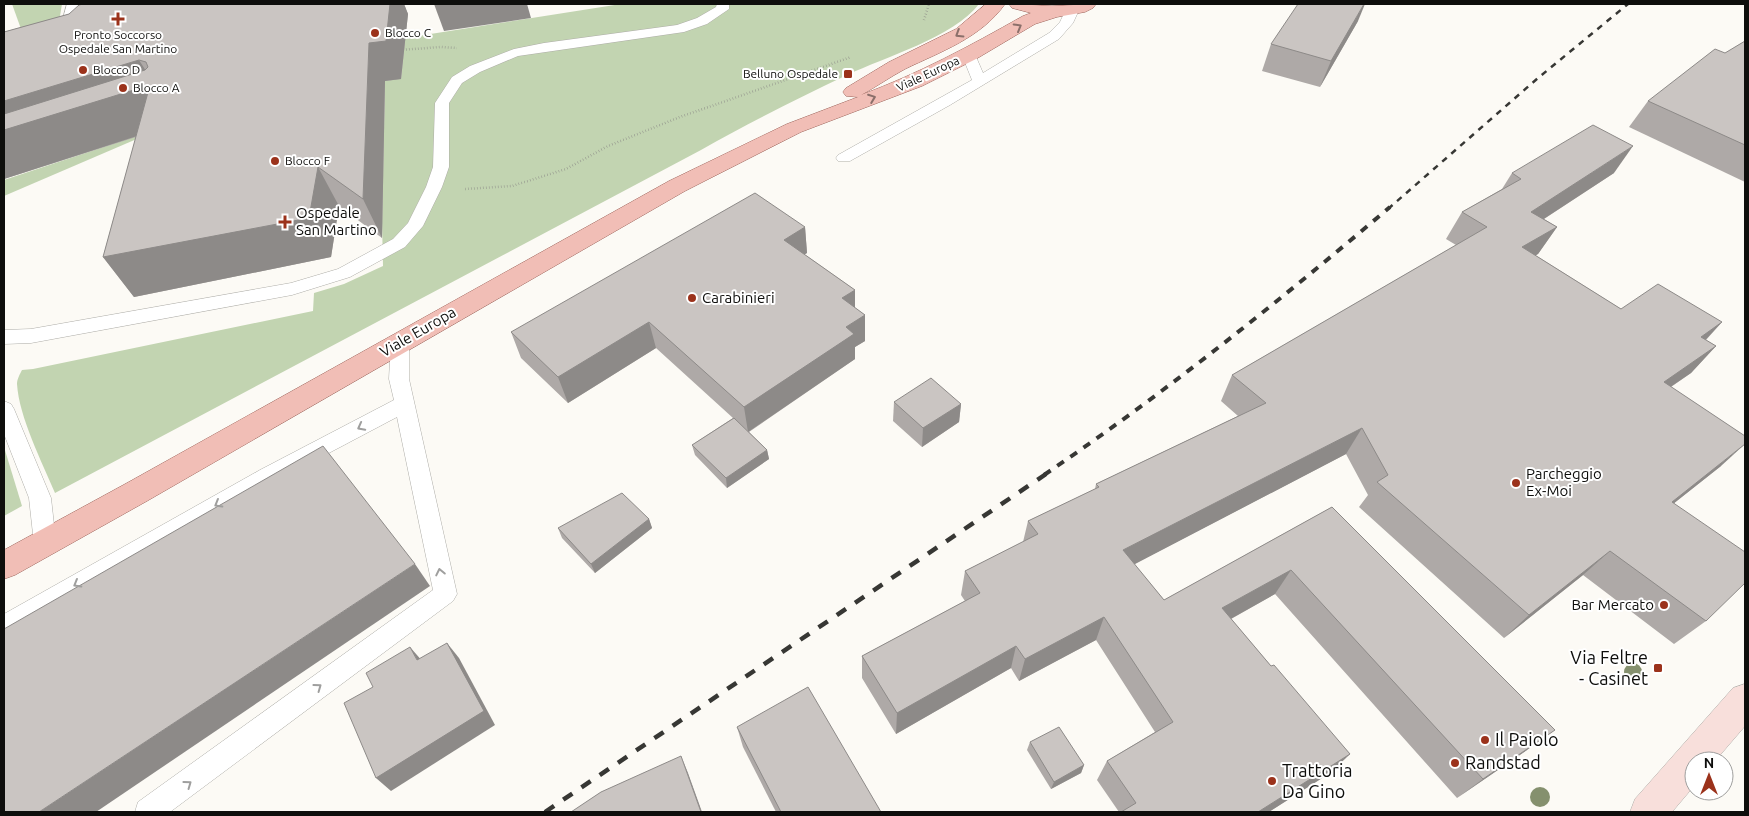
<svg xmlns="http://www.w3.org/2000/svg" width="1749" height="816" font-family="Ubuntu,sans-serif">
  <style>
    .green { fill: #c2d4b1 }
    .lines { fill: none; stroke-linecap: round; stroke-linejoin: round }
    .lane-casing { stroke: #aeada8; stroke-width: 1 }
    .secondary-casing { stroke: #aeada8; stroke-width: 1 }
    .primary-casing { stroke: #9c645b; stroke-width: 1 }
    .path { stroke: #8b8a86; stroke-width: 2.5; stroke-dasharray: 0.5 2.5; stroke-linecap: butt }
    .lane { fill: #fff; fill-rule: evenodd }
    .secondary { fill: #f8dfdb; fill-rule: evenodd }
    .primary { fill: #f1beb6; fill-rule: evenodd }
    .rail-far2 { stroke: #373734; stroke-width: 2.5; stroke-dasharray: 6 6; stroke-linecap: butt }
    .rail-far1 { stroke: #373734; stroke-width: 4; stroke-dasharray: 8 8; stroke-linecap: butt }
    .rail { stroke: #373734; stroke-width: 4.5; stroke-dasharray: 11 11; stroke-linecap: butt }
    .tree { fill: #85906e }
    .wall { fill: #aea9a7 }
    .shaded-wall { fill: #8d8a88 }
    .building { fill: #cac5c2; stroke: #8d8a88 }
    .oneway { stroke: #8b6f6a }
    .oneway2 { stroke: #9f9f9e }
    .poi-dot { fill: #9b321b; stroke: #fff; stroke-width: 2 }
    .labels { text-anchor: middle; stroke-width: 4; stroke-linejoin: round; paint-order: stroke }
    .far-poi-label { font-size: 12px; fill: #0e0e0c; stroke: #fff; text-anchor: start }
    .far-street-label { font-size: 12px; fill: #0e0e0c; stroke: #fff }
    .poi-label { font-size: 15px; fill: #0e0e0c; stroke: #fff; text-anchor: start }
    .street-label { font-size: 15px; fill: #0e0e0c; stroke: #fff }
    .near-poi-label { font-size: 18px; fill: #0e0e0c; stroke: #fff; text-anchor: start }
  </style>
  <rect width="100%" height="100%" fill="#fcfaf5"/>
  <g class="green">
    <path d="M12 4H62L60 16 25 40Z"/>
    <path d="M621 4H979C954 37 885 57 847 75 797 99 748 123 701 150L55 493C42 462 19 417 17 384 17 379 20 374 22 370L33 369 313 311 314 293 344 284 383 266 382 222 385 81 401 78 405 38Z"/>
    <path d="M167 126 4 196V180Z"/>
    <path d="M4 447 22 506 4 516Z"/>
  </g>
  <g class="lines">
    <g class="lane-casing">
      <g id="lane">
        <path d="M67 4H79L76 18 71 19 64 15Z"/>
        <path d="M717 4H729V9L707 24 684 32 518 56 480 72 462 83 449 103V167L442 187 423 226 405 247 350 277 292 295 31 343 4 344V330L31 329 291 283 338 269 393 239 408 223 426 187 433 167 435 103 452 77 470 66 514 49 544 43 677 25 697 18 716 7Z"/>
        <path d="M1072 6 1079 10 1073 23 1059 39 950 105 850 161H838L836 158 838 155 972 80 962 55 964 52H974L983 73 1049 33 1060 22 1067 7Z"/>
        <path d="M400 335 407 337 409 342V379L457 594 453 601 170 812H135L138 802 433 590 397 417 274 482 4 637V614L260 470 394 400 389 379 391 342 393 337Z"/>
        <path d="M4 401 11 404 14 409 51 498 56 543 53 550 45 553 37 550 34 543 29 498 4 434Z"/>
      </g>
    </g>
    <g class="secondary-casing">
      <path id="secondary" d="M1745 684V726L1715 761H1694V786L1672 812H1630L1635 799 1733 688Z"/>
    </g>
    <g class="primary-casing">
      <path id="primary" d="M986 4H1005C981 38 940 52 905 69 890 77 876 87 861 95 920 73 968 47 1023 16L1031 13 1012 8 1009 4 1052 6 1096 4 1093 8 1085 12 1057 17 1035 24 976 59 922 86 801 132 685 191 147 501 15 575 4 579V550L127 483 669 181 787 124 858 97 846 96 843 92 846 88 889 62 956 29Z"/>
    </g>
    <g class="path">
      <path d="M924 20 929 4"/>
      <path d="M400 50 441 47 457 48"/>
      <path d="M465 189 512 186 566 169 608 146 680 117 851 57"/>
    </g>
    <use href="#lane" class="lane"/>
    <use href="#secondary" class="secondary"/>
    <use href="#primary" class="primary"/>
    <path class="rail-far2" d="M1388 209 1538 78 1628 4"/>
    <path class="rail-far1" d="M1044 475C1165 393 1278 302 1390 207"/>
    <path class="rail" d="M545 812 1046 474"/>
  </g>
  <g class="tree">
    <circle cx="1633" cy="672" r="9"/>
    <circle cx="1540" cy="797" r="10"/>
  </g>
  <g class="wall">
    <path d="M83 4H404L408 14 401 79 385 81 382 238 339 206 331 257 134 297 103 257 136 137 4 179V32L69 14Z"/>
    <path d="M1358 21 1320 87 1262 71 1271 44Z"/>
    <path d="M1745 41V182L1629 127 1648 101Z"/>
    <path d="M1512 173H1614L1544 219 1557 227 1538 254 1535 255 1621 309 1722 322 1706 340 1716 346 1691 373 1671 387 1721 466 1674 503 1706 621 1674 644 1583 575 1504 638 1359 507 1368 495 1346 454 1134 564 1164 600 1332 507 1527 750 1457 798 1275 594 1231 619 1271 666 1350 754 1330 773 1269 812H1119L1097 780 1107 761 1155 732 1096 640 1019 681 1011 668 896 734 862 678V656L965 601 961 595 965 571 1023 542 1028 521 1095 489 1096 484 1238 416 1221 401 1232 375 1456 245 1446 239 1462 212 1502 189Z"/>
    <path d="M805 227 807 253 804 254 855 290V308L865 315V341L855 347V359L749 432 767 450 769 459 727 488 695 455 692 445 733 418 656 348 568 403 521 358 511 332Z"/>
    <path d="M894 402 961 404 959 422 922 447 893 421Z"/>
    <path d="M649 519 652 528 595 573 562 538 558 528Z"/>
    <path d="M737 727 881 812H776L743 747Z"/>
    <path d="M1030 742 1084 765 1081 773 1051 789 1027 750Z"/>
  </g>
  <g class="shaded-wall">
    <path d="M390 4H404L408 14 401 79 385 81 382 238 363 199 369 43Z"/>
    <path d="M434 4H527L531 18 444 31Z"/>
    <path d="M1364 4H1365L1358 21 1320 87 1331 61Z"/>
    <path d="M139 60 163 98 174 124 4 179V101Z"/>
    <path d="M1633 146 1614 173 1513 239 1531 212Z"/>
    <path d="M318 167 339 206 331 257 134 297 103 257Z"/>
    <path d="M805 227 807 253 786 266 784 240Z"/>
    <path d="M1557 227 1538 254 1504 275 1522 247Z"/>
    <path d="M855 290V316L842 298Z"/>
    <path d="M865 315V341L855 347V359L748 432 744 407 846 327Z"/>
    <path d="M649 322 656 348 568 403 558 377Z"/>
    <path d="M1722 322 1697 349 1701 337Z"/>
    <path d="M1716 346 1691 373 1639 408 1664 382Z"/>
    <path d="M961 404 959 422 922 447 923 428Z"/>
    <path d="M1362 428 1346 454 1114 575 1123 550Z"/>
    <path d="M1745 444 1721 466 1644 527 1672 502Z"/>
    <path d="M767 450 769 459 727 488 726 478Z"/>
    <path d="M649 519 652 528 595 573 591 564Z"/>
    <path d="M1610 551 1583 575 1504 638 1529 615Z"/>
    <path d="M415 564 430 586 96 812H39Z"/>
    <path d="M1291 570 1275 594 1209 631 1222 608Z"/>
    <path d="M1104 617 1096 640 1019 681 1025 659Z"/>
    <path d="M447 643 459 658 495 725 391 791 376 778Z"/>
    <path d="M1016 646 1011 668 896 734 897 713Z"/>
    <path d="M410 647 423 662 417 660Z"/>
    <path d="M1555 730 1527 750 1457 798 1483 779Z"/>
    <path d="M1350 754 1330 773 1269 812H1258Z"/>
    <path d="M681 756 688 773 702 812H701Z"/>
    <path d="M1084 765 1081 773 1051 789 1054 782Z"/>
  </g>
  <g class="building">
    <path d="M83 4H390L386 41 369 43 363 199 318 167 309 218 103 257 150 85 4 130V114L145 70 148 67 146 62 139 60 4 101V32L69 14 79 5Z"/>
    <path d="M1298 4H1364L1331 61 1271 44Z"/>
    <path d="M1745 41V145L1648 101 1715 49 1725 53Z"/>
    <path d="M1593 125 1633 146 1531 212 1557 227 1522 247 1621 309 1658 284 1722 322 1701 337 1716 346 1664 382 1745 436V444L1672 502 1745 552V583L1706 621 1610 551 1529 615 1377 482 1388 475 1362 428 1123 550 1164 600 1332 507 1555 730 1483 779 1291 570 1222 608 1271 666 1274 665 1350 754 1258 812H1121L1136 803 1107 761 1173 722 1104 617 1025 659 1016 646 897 713 862 656 980 593 965 571 1038 534 1028 521 1099 487 1096 484 1266 403 1232 375 1487 227 1462 212 1521 179 1512 173Z"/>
    <path d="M755 193 805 227 784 240 855 290 842 298 865 315 846 327 854 334 744 407 649 322 558 377 511 332Z"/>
    <path d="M931 378 961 404 923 428 894 402Z"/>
    <path d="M734 418 767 450 726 478 692 445Z"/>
    <path d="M323 446 415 564 39 812H4V629Z"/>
    <path d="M622 493 649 519 591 564 558 528Z"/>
    <path d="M447 643 484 711 376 778 344 703 373 687 366 673 410 647 417 660Z"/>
    <path d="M808 687 881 812H781L737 727Z"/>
    <path d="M1059 727 1084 765 1054 782 1030 742Z"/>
    <path d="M681 756 701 812H571L601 792Z"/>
  </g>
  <defs><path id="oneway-chevron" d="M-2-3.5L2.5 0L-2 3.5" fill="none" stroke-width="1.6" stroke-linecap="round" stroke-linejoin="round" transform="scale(1.25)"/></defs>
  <g class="oneway">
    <use href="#oneway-chevron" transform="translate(1018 27) rotate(-30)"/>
    <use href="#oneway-chevron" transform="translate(959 34) rotate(148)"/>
    <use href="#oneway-chevron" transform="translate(872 98) rotate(-21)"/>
  </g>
  <g class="oneway2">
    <use href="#oneway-chevron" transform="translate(361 427) rotate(152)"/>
    <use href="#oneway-chevron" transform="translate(218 504) rotate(150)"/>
    <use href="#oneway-chevron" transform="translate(440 572) rotate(-102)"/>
    <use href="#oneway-chevron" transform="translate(77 584) rotate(150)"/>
    <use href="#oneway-chevron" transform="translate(318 687) rotate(-36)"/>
    <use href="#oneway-chevron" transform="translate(188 784) rotate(-36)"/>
  </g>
  <g class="poi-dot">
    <path d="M115.5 11.5h5v5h5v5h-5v5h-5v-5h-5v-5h5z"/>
    <circle cx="375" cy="33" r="5"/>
    <circle cx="83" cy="70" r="5"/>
    <rect x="843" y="69" width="10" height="10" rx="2.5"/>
    <circle cx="123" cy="88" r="5"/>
    <circle cx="275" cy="161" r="5"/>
    <path d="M282.5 214.5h5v5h5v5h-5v5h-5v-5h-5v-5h5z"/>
    <circle cx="692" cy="298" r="5"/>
    <circle cx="1516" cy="483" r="5"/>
    <circle cx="1664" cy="605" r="5"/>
    <rect x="1653" y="663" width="10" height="10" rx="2.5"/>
    <circle cx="1485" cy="740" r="5"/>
    <circle cx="1455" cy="763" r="5"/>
    <circle cx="1272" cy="781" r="5"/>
  </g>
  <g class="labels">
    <g class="far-poi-label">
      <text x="385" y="37">Blocco C</text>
      <text x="118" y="39" text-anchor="middle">Pronto Soccorso<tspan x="118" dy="14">Ospedale San Martino</tspan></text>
      <text x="93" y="74">Blocco D</text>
      <text x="838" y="78" text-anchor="end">Belluno Ospedale</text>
      <text x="133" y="92">Blocco A</text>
      <text x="285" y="165">Blocco F</text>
    </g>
    <g class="far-street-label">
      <text transform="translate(928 74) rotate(-25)" y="4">Viale Europa</text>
    </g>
    <g class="poi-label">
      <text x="296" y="218">Ospedale<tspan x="296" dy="17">San Martino</tspan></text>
      <text x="702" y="303">Carabinieri</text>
      <text x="1526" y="479">Parcheggio<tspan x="1526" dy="17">Ex-Moi</tspan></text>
      <text x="1654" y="610" text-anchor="end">Bar Mercato</text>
    </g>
    <g class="street-label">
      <text transform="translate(418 332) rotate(-30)" y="5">Viale Europa</text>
    </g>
    <g class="near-poi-label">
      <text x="1648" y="664" text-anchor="end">Via Feltre<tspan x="1648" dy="21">- Casinet</tspan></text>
      <text x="1495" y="746">Il Paiolo</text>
      <text x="1465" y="769">Randstad</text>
      <text x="1282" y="777">Trattoria<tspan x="1282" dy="21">Da Gino</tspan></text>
    </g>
  </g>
  <rect width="1749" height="816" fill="none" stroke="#0e0e0c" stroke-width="10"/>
  <g transform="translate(1709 776)"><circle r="24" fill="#ffffff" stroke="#9f9f9e"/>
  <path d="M0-4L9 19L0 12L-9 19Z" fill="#9b321b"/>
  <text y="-8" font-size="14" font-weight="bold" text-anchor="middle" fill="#0e0e0c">N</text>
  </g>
</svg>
